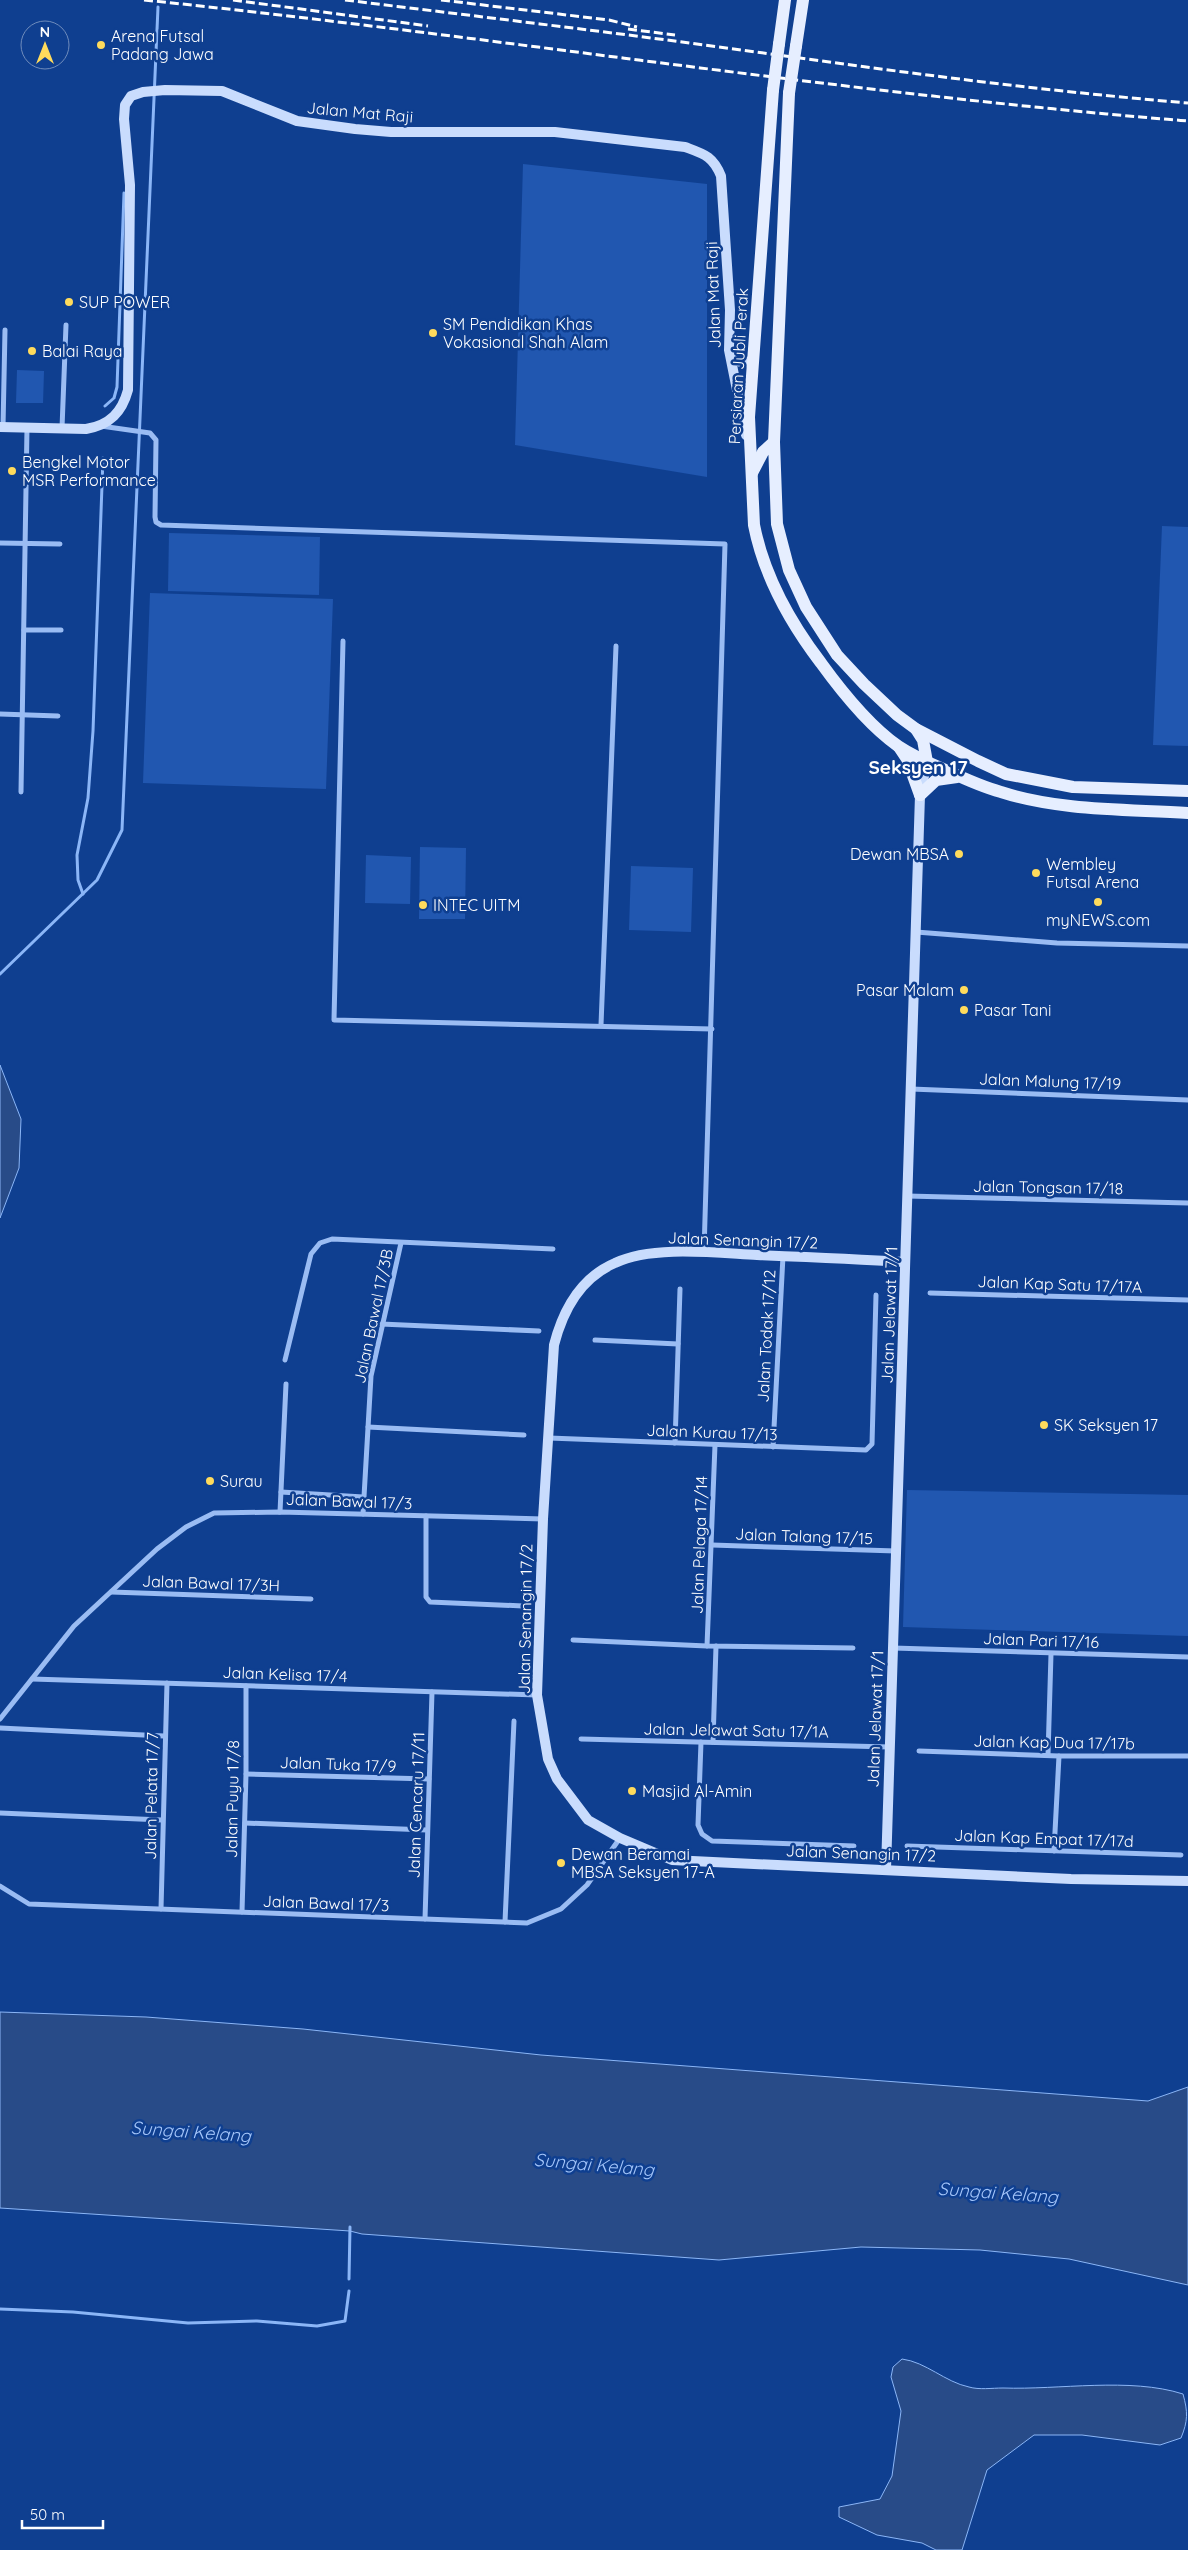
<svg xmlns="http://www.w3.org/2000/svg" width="1188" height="2550" font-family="Quicksand,sans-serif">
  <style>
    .green { fill: #2157b0 }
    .water { fill: #284b88; stroke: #8bb6f7 }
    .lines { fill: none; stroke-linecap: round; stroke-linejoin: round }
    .stream { stroke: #8bb6f7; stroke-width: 3 }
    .street { stroke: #9abcf3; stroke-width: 5 }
    .secondary { stroke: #c9dcfd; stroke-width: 10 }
    .primary { stroke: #e6eeff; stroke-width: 12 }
    .rail { stroke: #fff; stroke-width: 3; stroke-dasharray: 9 4; stroke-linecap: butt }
    .primary-bridge { stroke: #e6eeff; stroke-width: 12 }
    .poi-dot { fill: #ffdb5c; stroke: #0f3f90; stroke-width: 2 }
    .labels { text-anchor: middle; stroke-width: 5; stroke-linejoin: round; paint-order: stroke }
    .poi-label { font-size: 16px; fill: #fff; stroke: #0f3f90; text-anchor: start }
    .street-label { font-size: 16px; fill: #fff; stroke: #0f3f90 }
    .water-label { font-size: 18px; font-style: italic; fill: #a5c6fa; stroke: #0f3f90 }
    .quarter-label { font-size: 19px; font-weight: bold; fill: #fff; stroke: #0f3f90 }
  </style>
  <rect width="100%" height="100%" fill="#0f3f90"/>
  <g class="green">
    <path d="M523 164 707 184V477L515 445Z"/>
    <path d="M17 370 44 371 43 403H16Z"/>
    <path d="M1162 526 1188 527V746L1153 745Z"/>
    <path d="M169 533 320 537 319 595 168 591Z"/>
    <path d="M150 593 333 599 326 789 143 783Z"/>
    <path d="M420 847 466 848 465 919H419Z"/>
    <path d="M366 855 411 857 410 904 365 903Z"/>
    <path d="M631 866 693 868 691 932 629 930Z"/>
    <path d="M907 1490 1188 1495V1636L903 1627Z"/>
  </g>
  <g class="water">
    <path d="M0 1065 21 1119 19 1168 0 1218Z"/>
    <path d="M0 2012 146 2017 303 2029 541 2055 1148 2101 1188 2087V2285L1069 2259 980 2250 861 2247 719 2260 362 2234 350 2231 0 2208Z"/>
    <path d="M902 2359C926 2362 945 2382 969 2387 979 2390 992 2388 1003 2388 1059 2390 1130 2377 1183 2394 1188 2412 1188 2421 1181 2438L1160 2445 1082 2435H1034L987 2470 962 2550H936L922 2543 877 2535 839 2517V2507L880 2499 892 2476 901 2411 891 2377 893 2367Z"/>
  </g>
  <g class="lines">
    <g class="stream">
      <path d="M105 406 114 398 117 387 124 193"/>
      <path d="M83 894 78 880 77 855 88 798 93 731 103 458"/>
      <path d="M0 974 97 880 122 830 158 7"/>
      <path d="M349 2279 350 2227"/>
      <path d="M0 2309 73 2312 188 2323 257 2321 317 2326 345 2321 349 2291"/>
    </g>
    <g class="street">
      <path d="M101 426 150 433 156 440 155 517 156 522 161 525 725 544 704 1252"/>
      <path d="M3 427 5 330"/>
      <path d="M62 428 66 325"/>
      <path d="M0 543 60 544"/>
      <path d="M24 630H61"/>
      <path d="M343 641 334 1020 712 1029"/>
      <path d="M0 714 58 716"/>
      <path d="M21 792 27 428"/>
      <path d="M916 932 1057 943 1188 946"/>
      <path d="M601 1025 616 646"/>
      <path d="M911 1089 1188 1100"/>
      <path d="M907 1196 1188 1203"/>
      <path d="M930 1293 1188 1300"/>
      <path d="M381 1324 539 1331"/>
      <path d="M595 1340 678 1344"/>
      <path d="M285 1360 311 1254 320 1243 332 1239 553 1249"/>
      <path d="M368 1427 524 1435"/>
      <path d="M549 1438 866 1450 872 1444 876 1295"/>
      <path d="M675 1443 680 1289"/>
      <path d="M773 1447 783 1256"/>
      <path d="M281 1492 363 1497"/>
      <path d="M280 1512 286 1384"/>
      <path d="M363 1514 371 1376 401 1243"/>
      <path d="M426 1516V1597L430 1602 523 1606"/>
      <path d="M712 1545 896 1551"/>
      <path d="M111 1592 311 1599"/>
      <path d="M573 1640 707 1646 853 1648"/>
      <path d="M707 1646 715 1445"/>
      <path d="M893 1648 1188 1657"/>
      <path d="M32 1679 537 1695"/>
      <path d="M0 1719 74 1626 157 1549 186 1527 214 1513 280 1512 543 1519"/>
      <path d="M0 1728 164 1736"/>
      <path d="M581 1739 890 1747"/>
      <path d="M701 1742 698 1825 702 1834 712 1841 854 1846"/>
      <path d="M713 1742 716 1646"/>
      <path d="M919 1751 1059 1756H1188"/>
      <path d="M1048 1755 1051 1654"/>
      <path d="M246 1774 429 1779"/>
      <path d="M0 1813 162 1820"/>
      <path d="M245 1823 427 1830"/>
      <path d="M907 1846 1181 1855"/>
      <path d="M1054 1851 1059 1756"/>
      <path d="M0 1886 29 1904 527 1923 561 1909 587 1885 620 1838"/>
      <path d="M161 1909 167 1683"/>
      <path d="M242 1912 246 1774V1686"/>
      <path d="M425 1919 432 1692"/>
      <path d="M505 1922 514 1721"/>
    </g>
    <g class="secondary">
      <path d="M730 351 738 361 744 363 753 360"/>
      <path d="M0 427 86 429C110 425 122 412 128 390L130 185 124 119 125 105 131 96 143 92 165 90 222 91 297 121 355 129 391 132H555L685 147C704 154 713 156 721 176L730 310 729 350 746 435"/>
      <path d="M905 1262C856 1259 807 1257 757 1255 717 1253 652 1245 615 1263 580 1278 563 1310 554 1345L543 1519 537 1695 548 1759 557 1779 588 1820 620 1838 672 1860 1071 1879 1188 1881"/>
      <path d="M886 1869 920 795 927 762"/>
    </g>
    <g class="primary">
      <path d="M779 44 785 0"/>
      <path d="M796 46 803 0"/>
      <path d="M773 90 749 417 754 525C764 576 789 621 821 663 842 692 868 725 898 746 913 756 931 764 948 771 965 779 983 787 1001 792 1060 811 1126 809 1188 813"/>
      <path d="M789 93 774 442 777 524 789 570 806 607 837 655 864 684 897 715 916 729 978 761 1006 774 1073 787 1188 791"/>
      <path d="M752 473 763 452 774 442"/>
      <path d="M916 729 923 740 927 762"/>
      <path d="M899 747 907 759 920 795"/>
      <path d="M920 795 936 780 957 777"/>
    </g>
    <g class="rail">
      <path d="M144 0C492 36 839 93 1188 121"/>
      <path d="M233 0 428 26"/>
      <path d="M345 0C482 17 619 33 756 52 900 72 1043 91 1188 103"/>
      <path d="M441 0 609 20 637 27"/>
      <path d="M628 29 675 35"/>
    </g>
    <g class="primary-bridge">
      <path d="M773 90 779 44"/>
      <path d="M789 93 796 46"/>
    </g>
  </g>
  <g class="poi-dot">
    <circle cx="101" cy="45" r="5"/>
    <circle cx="69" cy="302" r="5"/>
    <circle cx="433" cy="333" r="5"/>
    <circle cx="32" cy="351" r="5"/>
    <circle cx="12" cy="471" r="5"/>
    <circle cx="959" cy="854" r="5"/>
    <circle cx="1036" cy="873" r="5"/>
    <circle cx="1098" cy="902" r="5"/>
    <circle cx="423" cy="905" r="5"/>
    <circle cx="964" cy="990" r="5"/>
    <circle cx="964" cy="1010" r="5"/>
    <circle cx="1044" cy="1425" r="5"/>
    <circle cx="210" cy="1481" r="5"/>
    <circle cx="632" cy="1791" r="5"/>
    <circle cx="561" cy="1863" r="5"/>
  </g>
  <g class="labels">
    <g class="poi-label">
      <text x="111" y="42">Arena Futsal<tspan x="111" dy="18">Padang Jawa</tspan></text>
      <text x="79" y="308">SUP POWER</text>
      <text x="443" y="330">SM Pendidikan Khas<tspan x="443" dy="18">Vokasional Shah Alam</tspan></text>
      <text x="42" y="357">Balai Raya</text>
      <text x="22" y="468">Bengkel Motor<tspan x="22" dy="18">MSR Performance</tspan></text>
      <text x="949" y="860" text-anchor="end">Dewan MBSA</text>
      <text x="1046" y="870">Wembley<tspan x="1046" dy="18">Futsal Arena</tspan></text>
      <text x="433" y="911">INTEC UITM</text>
      <text x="1098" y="926" text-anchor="middle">myNEWS.com</text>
      <text x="954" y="996" text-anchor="end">Pasar Malam</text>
      <text x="974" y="1016">Pasar Tani</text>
      <text x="1054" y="1431">SK Seksyen 17</text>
      <text x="220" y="1487">Surau</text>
      <text x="642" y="1797">Masjid Al-Amin</text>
      <text x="571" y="1860">Dewan Beramai<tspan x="571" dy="18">MBSA Seksyen 17-A</tspan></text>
    </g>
    <g class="street-label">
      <text transform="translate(360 112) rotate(5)" y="6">Jalan Mat Raji</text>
      <text transform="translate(713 295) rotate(-92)" y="6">Jalan Mat Raji</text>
      <text transform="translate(738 366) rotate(-87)" y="6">Persiaran Jubli Perak</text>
      <text transform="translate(1050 1081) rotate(2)" y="6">Jalan Malung 17/19</text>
      <text transform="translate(1048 1187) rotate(1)" y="6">Jalan Tongsan 17/18</text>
      <text transform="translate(743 1240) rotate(2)" y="6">Jalan Senangin 17/2</text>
      <text transform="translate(1060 1284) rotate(2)" y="6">Jalan Kap Satu 17/17A</text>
      <text transform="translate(889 1315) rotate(-88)" y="6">Jalan Jelawat 17/1</text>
      <text transform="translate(373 1316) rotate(-78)" y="6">Jalan Bawal 17/3B</text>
      <text transform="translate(766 1336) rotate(-87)" y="6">Jalan Todak 17/12</text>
      <text transform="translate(712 1432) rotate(2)" y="6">Jalan Kurau 17/13</text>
      <text transform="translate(349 1501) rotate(2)" y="6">Jalan Bawal 17/3</text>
      <text transform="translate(804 1536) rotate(2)" y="6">Jalan Talang 17/15</text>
      <text transform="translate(699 1545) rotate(-88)" y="6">Jalan Pelaga 17/14</text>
      <text transform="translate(211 1583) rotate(2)" y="6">Jalan Bawal 17/3H</text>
      <text transform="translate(525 1619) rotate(-89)" y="6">Jalan Senangin 17/2</text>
      <text transform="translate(1041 1640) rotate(2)" y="6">Jalan Pari 17/16</text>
      <text transform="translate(285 1674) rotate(2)" y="6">Jalan Kelisa 17/4</text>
      <text transform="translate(875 1719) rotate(-88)" y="6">Jalan Jelawat 17/1</text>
      <text transform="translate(736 1730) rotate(1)" y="6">Jalan Jelawat Satu 17/1A</text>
      <text transform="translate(1054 1742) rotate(1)" y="6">Jalan Kap Dua 17/17b</text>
      <text transform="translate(338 1764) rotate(2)" y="6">Jalan Tuka 17/9</text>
      <text transform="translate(151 1796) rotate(-89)" y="6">Jalan Pelata 17/7</text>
      <text transform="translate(232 1799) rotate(-89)" y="6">Jalan Puyu 17/8</text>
      <text transform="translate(416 1805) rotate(-88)" y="6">Jalan Cencaru 17/11</text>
      <text transform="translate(1044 1838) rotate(2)" y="6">Jalan Kap Empat 17/17d</text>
      <text transform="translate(861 1853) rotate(2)" y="6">Jalan Senangin 17/2</text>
      <text transform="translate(326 1903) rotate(2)" y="6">Jalan Bawal 17/3</text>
    </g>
    <g class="water-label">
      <text transform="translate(191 2132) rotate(4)" y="6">Sungai Kelang</text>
      <text transform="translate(594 2165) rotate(5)" y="6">Sungai Kelang</text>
      <text transform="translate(998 2193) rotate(4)" y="6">Sungai Kelang</text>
    </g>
    <g class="quarter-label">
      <text x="918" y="774">Seksyen 17</text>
    </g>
  </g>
  <g transform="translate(45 45)"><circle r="24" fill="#0f3f90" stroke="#6f8cbc"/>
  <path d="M0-4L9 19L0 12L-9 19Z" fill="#ffdb5c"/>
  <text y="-8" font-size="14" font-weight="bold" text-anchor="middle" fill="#ffffff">N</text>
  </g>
  <path d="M22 2520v8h81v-8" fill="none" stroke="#ffffff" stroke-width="2.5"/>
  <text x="30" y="2520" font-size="15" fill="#ffffff" stroke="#0f3f90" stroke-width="4" paint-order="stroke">50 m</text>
</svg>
